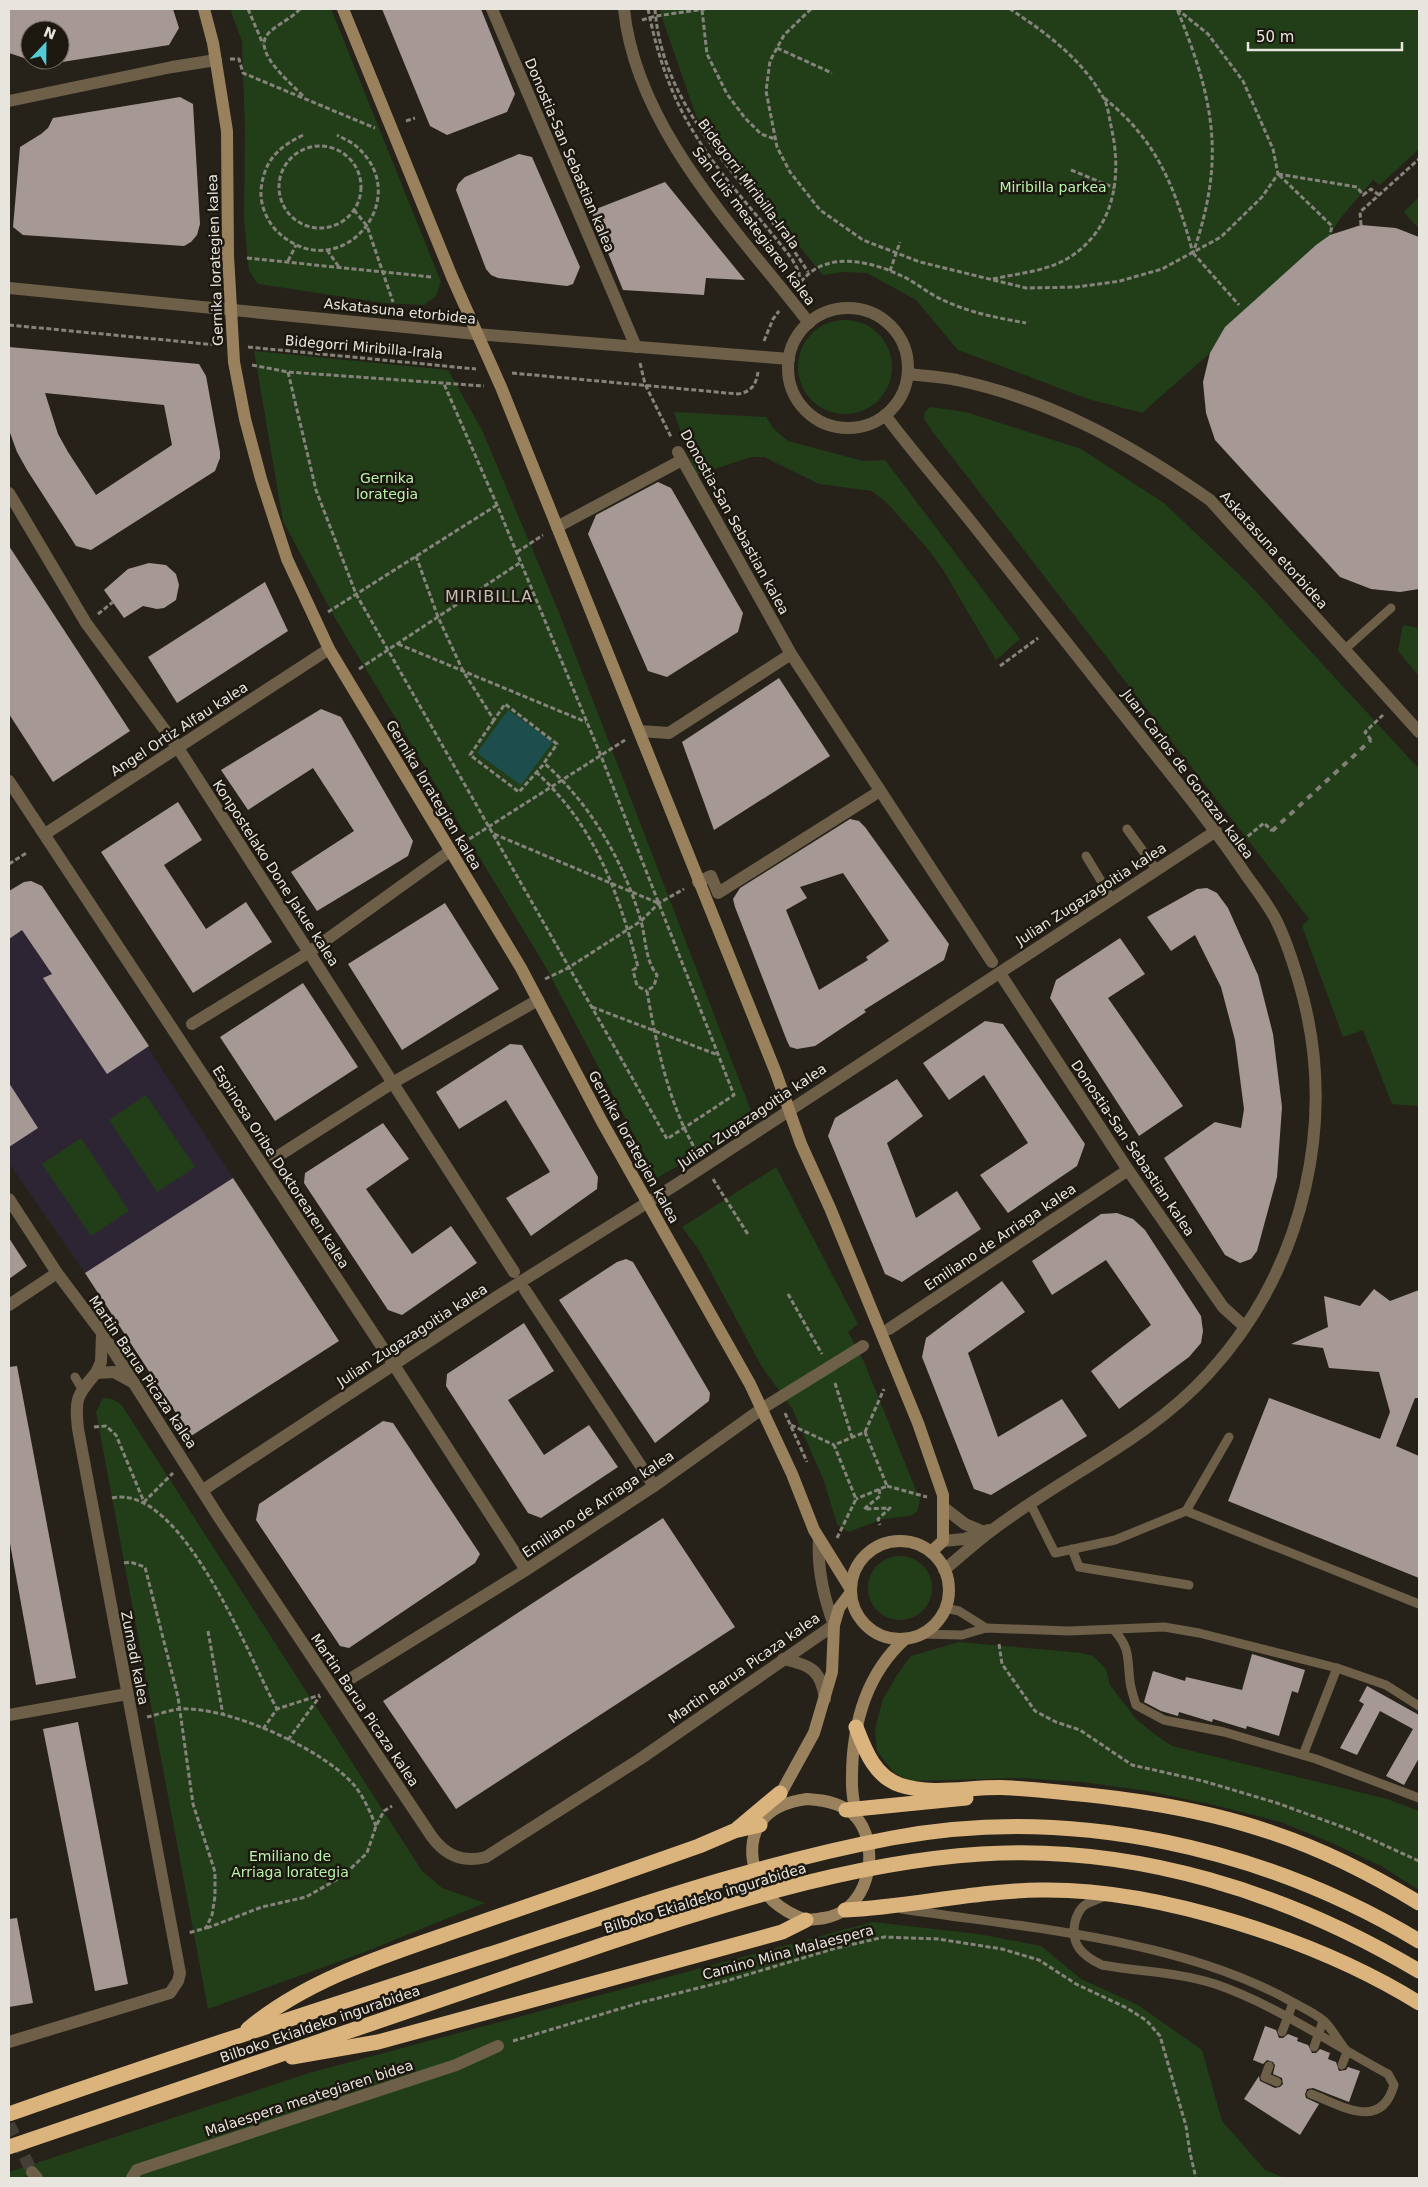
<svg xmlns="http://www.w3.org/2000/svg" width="1428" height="2187" font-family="'DejaVu Sans',sans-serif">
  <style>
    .education { fill: #2e2534 }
    .green { fill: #213e19 }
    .water { fill: #1e4d4d }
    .building { fill: #a69995; fill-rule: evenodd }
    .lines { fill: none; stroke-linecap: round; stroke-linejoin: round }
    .minor-tunnel { stroke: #433f37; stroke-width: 12; stroke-dasharray: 12 6; stroke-linecap: butt }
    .path { stroke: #86837b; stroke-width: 3; stroke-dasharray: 5 2.5; stroke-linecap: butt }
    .service { stroke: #6e5f49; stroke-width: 9 }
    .pedestrian { stroke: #6e5f49; stroke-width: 12 }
    .minor { stroke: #6e5f49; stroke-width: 12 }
    .secondary { stroke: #9a815e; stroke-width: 12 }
    .motorway { stroke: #dab47c; stroke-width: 15 }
    .rail { stroke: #837f77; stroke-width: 4; stroke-dasharray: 6 6; stroke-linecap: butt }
    .labels { text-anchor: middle; stroke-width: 5; stroke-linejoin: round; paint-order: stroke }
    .street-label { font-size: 14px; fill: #e8e5df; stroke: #1c1810 }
    .park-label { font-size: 14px; fill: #b8f3aa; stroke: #1c1810 }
    .quarter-label { font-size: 16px; letter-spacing: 1px; fill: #c3bdb2; stroke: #1c1810 }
  </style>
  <rect width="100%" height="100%" fill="#262219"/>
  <path class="education" d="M31 881 42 886 233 1178 85 1273 9 1163V891L24 882Z"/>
  <g class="green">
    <path d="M230 9H331L441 282 436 296 424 305 384 303 258 284 249 271 244 219 245 129 242 41Z"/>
    <path d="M659 9H1419V149L1380 185 1373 180 1339 220 1330 235 1316 245 1225 327 1210 353 1142 413 1088 399 958 350 916 300 867 273 843 272 823 275 733 167 696 116Z"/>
    <path d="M1419 197V229L1404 212Z"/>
    <circle cx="845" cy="367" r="47"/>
    <path d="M254 351 448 370 482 430 558 610 755 1121 657 1178 544 964 335 618 283 521Z"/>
    <path d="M930 407 966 412 1081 449 1164 503 1248 583 1419 769V1106L1392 1104 1363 1030 1343 1037 1302 926 1309 919 932 431 924 419 925 412Z"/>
    <path d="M674 412 766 417 774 429 788 441 863 461 885 460 1020 639 996 660 942 568 927 548 889 505 872 491 819 484 764 457H751L696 475Z"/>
    <path d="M1403 625 1419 628V676L1398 651Z"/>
    <path d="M146 1095 195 1167 157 1192 109 1120Z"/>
    <path d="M81 1138 129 1211 91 1236 42 1164Z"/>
    <path d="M776 1167 858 1324 848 1332 864 1362 920 1500 917 1512 910 1516 883 1519 848 1532 837 1524 824 1481 792 1408 762 1367 699 1250 682 1227Z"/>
    <path d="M103 1398 112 1399 121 1404 422 1871 442 1888 485 1903 362 1953 208 2009 96 1412Z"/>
    <circle cx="900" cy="1588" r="32"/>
    <path d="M959 1642 1082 1653 1093 1656 1106 1669 1110 1685 1136 1719 1153 1733 1172 1746 1387 1799 1419 1811V1890L1381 1866 1332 1843 1281 1822 1214 1805 1148 1791 1082 1782 1021 1778 911 1781 894 1773 877 1751 875 1729 883 1699 897 1675 911 1656Z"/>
    <path d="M873 1922 978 1934 1041 1946 1081 1979 1138 2005 1202 2050 1222 2121 1265 2170 1285 2178H9V2172L309 2073Z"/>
  </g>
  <path class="water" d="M508 710 553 742 521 785 477 753Z"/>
  <g class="building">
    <path d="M9 9H173L179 28 169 45 37 66 27 59 9 53ZM30 30H60V60H30Z"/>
    <path d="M382 9H481L515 94 507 112 447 135 430 126Z"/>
    <path d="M180 97 193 104 200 224 197 235 191 242 184 246 23 235 13 227 20 147 41 134 48 128 53 118Z"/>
    <path d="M519 154 532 157 580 267 573 284 567 286 498 278 491 275 486 269 456 190 458 184 465 177Z"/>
    <path d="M665 182 745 280 706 278 704 295 623 290 591 211Z"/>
    <path d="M1361 225 1396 228 1419 237V589L1400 592 1371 589 1340 577 1215 440 1206 413 1203 382 1210 353 1225 327 1316 245 1330 235Z"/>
    <path d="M9 347 199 364 206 376 220 452V458L215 471 91 550 76 546 27 470 17 452 9 430ZM45 393 164 405 172 445 96 495 68 452 58 434Z"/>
    <path d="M658 482 671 488 743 613 738 632 667 677 648 671 588 534 596 515Z"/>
    <path d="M9 546 130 731 53 782 9 714Z"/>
    <path d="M149 563 166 565 176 574 179 585 176 600 164 608 157 609 143 606 124 618 104 590 128 569Z"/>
    <path d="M265 582 288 631 177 703 148 657Z"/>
    <path d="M779 678 830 756 714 830 682 742Z"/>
    <path d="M321 709 341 717 413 841 408 856 317 911 291 872 354 831 313 768 248 810 221 770Z"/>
    <path d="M178 802 202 840 164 865 206 929 246 902 272 942 193 993 101 852Z"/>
    <path d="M850 819 859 821 865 827 949 944 944 960 864 1010 866 1012 815 1046 797 1049 790 1047 787 1041 735 907 733 899 740 888ZM843 873 889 941 866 957 868 960 819 990 786 910 807 898 800 887Z"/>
    <path d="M31 881 42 886 149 1046 107 1074 43 978 52 974 22 930 9 939V891L24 882Z"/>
    <path d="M1207 888 1217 893 1228 908 1258 975 1273 1034 1282 1107 1277 1177 1257 1251 1251 1259 1240 1263 1225 1255 1164 1158 1215 1122 1241 1128 1244 1109 1235 1040 1221 987 1195 935 1171 951 1147 917 1197 889Z"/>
    <path d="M445 903 499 989 402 1050 348 964Z"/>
    <path d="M1120 938 1145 974 1108 998 1183 1106 1139 1136 1050 998 1056 980Z"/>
    <path d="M303 983 358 1067 275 1121 220 1037Z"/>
    <path d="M985 1021 1003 1024 1085 1144 1077 1166 1008 1213 980 1175 1028 1143 984 1075 949 1100 923 1063Z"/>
    <path d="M510 1044 522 1045 598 1177 597 1189 531 1236 506 1198 550 1172 506 1100 459 1129 436 1092Z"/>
    <path d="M897 1079 923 1116 887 1143 916 1218 957 1191 981 1229 902 1282 885 1274 828 1136 835 1118Z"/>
    <path d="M9 1083 38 1128 9 1147Z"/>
    <path d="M383 1123 409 1159 366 1189 412 1254 451 1226 477 1263 402 1315 388 1310 304 1183 305 1173Z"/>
    <path d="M233 1178 339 1341 191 1436 85 1273Z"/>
    <path d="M1117 1213 1133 1219 1145 1230 1201 1316 1203 1331 1201 1343 1189 1357 1119 1409 1091 1371 1151 1325 1106 1260 1052 1295 1032 1261 1101 1214Z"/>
    <path d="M9 1238 27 1266 9 1279Z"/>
    <path d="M626 1259 633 1262 710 1393 709 1401 655 1443 559 1300 617 1262Z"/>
    <path d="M1002 1281 1025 1312 968 1353 998 1437 1062 1399 1087 1436 991 1495 974 1489 922 1357 926 1338Z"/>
    <path d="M1374 1289 1390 1301 1419 1290V1398H1415L1396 1446 1419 1456V1578L1228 1501 1269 1398 1380 1439 1390 1412 1379 1372 1329 1368 1323 1348 1291 1344 1328 1327 1324 1296 1360 1306Z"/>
    <path d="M524 1323 554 1371 508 1400 544 1455 589 1425 618 1467 541 1518 528 1513 446 1386 447 1374Z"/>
    <path d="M17 1366 76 1678 36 1685 9 1538V1367Z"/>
    <path d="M383 1421 393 1423 480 1554 475 1563 349 1648 340 1646 256 1520 259 1504Z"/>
    <path d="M663 1518 735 1627 456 1809 383 1701Z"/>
    <path d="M1252 1654 1305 1670 1298 1693 1292 1691 1279 1736 1247 1726 1246 1729 1213 1719 1212 1722 1179 1712 1178 1716 1161 1711 1144 1702 1153 1671 1185 1681 1186 1677 1242 1690Z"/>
    <path d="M1367 1686 1419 1715V1758L1404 1785 1386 1776 1413 1729 1380 1711 1357 1755 1340 1748 1364 1704 1359 1701Z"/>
    <path d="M78 1722 128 1984 95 1991 43 1729Z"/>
    <path d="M17 1918 33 2003 9 2007V1919Z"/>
    <path d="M1265 2026 1276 2030 1279 2038H1283L1288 2034 1298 2038 1297 2041 1308 2045 1312 2053H1316L1320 2049 1330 2053 1328 2059 1336 2062 1339 2071 1346 2070 1348 2067 1360 2071 1349 2102 1313 2088 1307 2089 1305 2094 1306 2098 1319 2104 1300 2135 1244 2099 1259 2076 1260 2081 1275 2088 1280 2087 1283 2084 1282 2078 1273 2074 1275 2065 1273 2062 1267 2060 1263 2064 1253 2060Z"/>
  </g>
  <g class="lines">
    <path class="minor-tunnel" d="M9 2124 32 2172"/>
    <g class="path">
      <path d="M248 9 263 44"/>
      <path d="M300 9C290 20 275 25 267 35 253 53 293 85 304 97"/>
      <path d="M648 9C657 54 671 97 696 136 723 180 761 218 792 259L799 272 800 286"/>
      <path d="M655 9C663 117 754 186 808 272"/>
      <path d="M811 9 784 35 770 61 766 91 777 147 790 172 820 210 863 240 920 262 1026 288 1077 287 1120 281 1162 269 1221 237 1262 197 1278 174 1273 149 1243 81 1208 34 1177 9"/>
      <path d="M702 10 707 54 727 94 745 118 761 134 775 139"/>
      <path d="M642 20 656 16 705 9"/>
      <path d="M777 48 832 73"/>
      <path d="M230 59H239L243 73 375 128"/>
      <path d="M1104 98C1158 141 1175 188 1193 253 1226 158 1214 100 1177 9"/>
      <path d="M406 121 415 118"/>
      <path d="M303 135C277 148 264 161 261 190 260 206 268 224 280 234 340 287 416 199 357 147 352 142 344 139 337 135"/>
      <circle cx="320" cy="187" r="41"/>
      <path d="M1071 170 1115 188"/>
      <path d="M1278 174 1357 187 1363 195 1371 189 1379 195"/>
      <path d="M1279 175 1332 226 1330 235"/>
      <path d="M354 210 367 226 393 302"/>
      <path d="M1361 225 1360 212 1419 159"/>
      <path d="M327 250 339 267"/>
      <path d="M1193 253 1239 305"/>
      <path d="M247 258 432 277"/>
      <path d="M288 261 296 245"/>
      <path d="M890 271 900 242"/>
      <path d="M993 279C1019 273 1051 271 1073 255 1116 225 1122 173 1111 126 1109 117 1108 105 1103 97 1082 59 1045 32 1010 9"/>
      <path d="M801 282C825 250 871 261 902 276 917 283 930 295 945 301 971 313 998 318 1026 323"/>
      <path d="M9 325 217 345"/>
      <path d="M764 341 773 319 779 311"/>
      <path d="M248 347 476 369"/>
      <path d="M640 363 645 384 671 437"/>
      <path d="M252 365 288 372 484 386"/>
      <path d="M288 372 316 490 356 594 667 1139 734 1095 601 756 497 505 444 384"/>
      <path d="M512 373 738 394C751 392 756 385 758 372"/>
      <path d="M517 552 543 535"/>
      <path d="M416 556 438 617 463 671 494 720 505 704 557 744 544 763C590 803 624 862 641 921 646 939 645 960 657 975L654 986 647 991C656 1044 669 1106 697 1152"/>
      <path d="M328 612 497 505"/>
      <path d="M98 614 113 602"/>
      <path d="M398 644 586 722"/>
      <path d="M1000 666 1038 638"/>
      <path d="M359 669 521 562"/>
      <path d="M494 720 470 755 519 792 544 764"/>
      <path d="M1371 740 1365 732 1383 715"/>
      <path d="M536 772C595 826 618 891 638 967L633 970 637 986 647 991"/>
      <path d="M494 834 658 903"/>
      <path d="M1242 841 1264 823 1272 831"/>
      <path d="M463 843 625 740"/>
      <path d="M9 864 28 852"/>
      <path d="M545 979 568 968 641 921 659 903 684 889"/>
      <path d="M592 1007 718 1055"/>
      <path d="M713 1179 749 1236"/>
      <path d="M788 1294 822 1354"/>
      <path d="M835 1383 852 1437"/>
      <path d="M785 1413 807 1462"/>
      <path d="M791 1425 834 1445"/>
      <path d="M94 1427 106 1426 116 1435 144 1502 173 1473"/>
      <path d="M865 1432 884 1389"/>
      <path d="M887 1486 927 1497"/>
      <path d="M879 1489 880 1496 864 1509 890 1508 878 1519 880 1525"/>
      <path d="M112 1498C182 1482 250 1660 277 1709"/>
      <path d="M837 1538 856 1499 834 1445 865 1432 887 1486 856 1499"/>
      <path d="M124 1563 130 1562 145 1567 178 1697 193 1804 215 1872V1896L212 1915 206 1928 188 1933"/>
      <path d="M208 1631 223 1715"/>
      <path d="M999 1644 1002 1664 1035 1711 1056 1722 1080 1730 1132 1765 1203 1781 1277 1803 1351 1830 1419 1861"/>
      <path d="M147 1717C157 1715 169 1710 180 1709 228 1706 323 1749 354 1785 364 1797 370 1812 376 1826"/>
      <path d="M263 1729 277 1709 320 1695"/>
      <path d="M288 1740 320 1696"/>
      <path d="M207 1928 262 1907 306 1897 343 1876 367 1853 376 1826 384 1811 392 1806"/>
      <path d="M513 2041 639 2003 726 1981 833 1949 884 1937 938 1939 1002 1949 1039 1960 1076 1984 1127 2008 1147 2021 1160 2036 1186 2126 1190 2153 1196 2178"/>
    </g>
    <g class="service">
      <path d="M1344 650 1391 608"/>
      <path d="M1127 829 1156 869"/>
      <path d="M1086 856 1112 899"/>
      <path d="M75 1377 82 1389"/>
      <path d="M1031 1505 1055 1553 1115 1540 1186 1511 1419 1604"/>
      <path d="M1186 1511 1229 1437"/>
      <path d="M1072 1549 1079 1567 1189 1585"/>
      <path d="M945 1608 959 1611 986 1628"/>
      <path d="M1114 1630C1131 1649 1127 1659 1130 1682 1131 1690 1134 1698 1136 1705L1164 1720 1224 1732 1316 1759 1419 1798"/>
      <path d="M921 1634 962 1635 986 1628 1069 1631 1164 1627 1199 1633 1337 1668 1386 1685 1419 1706"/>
      <path d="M1303 1755 1337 1668"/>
      <path d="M1107 1895C1100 1899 1091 1901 1085 1905 1080 1908 1076 1917 1075 1922 1070 1945 1083 1956 1102 1965 1140 1972 1178 1972 1215 1984 1272 2003 1334 2045 1388 2074L1394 2085C1381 2132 1341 2105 1311 2094"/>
      <path d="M902 1909C1027 1928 1173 1938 1285 1998 1297 2005 1314 2012 1324 2021 1332 2029 1338 2040 1345 2049"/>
      <path d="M1282 2032 1293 2003"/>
      <path d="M1314 2047 1323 2021"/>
      <path d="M1342 2065 1347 2052"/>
      <path d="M1269 2066 1265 2077 1277 2082"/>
    </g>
    <g class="pedestrian">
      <path d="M492 9 636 347"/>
      <path d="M9 101 172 67 216 60"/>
      <path d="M678 452 791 654 992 962"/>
      <path d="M9 493 86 623 178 748 514 1272"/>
      <path d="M557 527 682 460"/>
      <path d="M639 731 669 733 791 654"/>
      <path d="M698 882 711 876 718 893 880 791"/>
      <path d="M1003 978 1128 1170 1223 1307 1245 1327"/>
      <path d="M192 1024 308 953 450 851"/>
      <path d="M275 1158 394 1082 538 1000"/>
      <path d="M525 1290 654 1486"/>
      <path d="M889 1329 1128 1170"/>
      <path d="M394 1365 526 1570"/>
      <path d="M345 1682 526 1570 654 1486 763 1408 863 1346"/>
    </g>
    <g class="minor">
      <path d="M624 9C636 129 738 231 809 323"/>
      <path d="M9 288 476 334 789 359"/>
      <circle cx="848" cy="368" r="60"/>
      <path d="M908 374C924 376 941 377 957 380 1052 400 1132 445 1210 500L1419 732"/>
      <path d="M885 415C911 450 940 483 968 518 1030 596 1092 674 1154 753 1186 793 1218 833 1246 875 1256 889 1267 903 1275 918 1285 937 1292 959 1298 979 1340 1117 1305 1268 1208 1374 1149 1439 1064 1476 995 1528 977 1541 961 1556 944 1570"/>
      <path d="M9 781 394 1365"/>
      <path d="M45 834 329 649"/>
      <path d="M9 1199 57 1273 102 1333 220 1519 432 1837C446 1856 463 1863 486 1857L640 1759 834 1625C824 1598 817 1568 819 1539"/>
      <path d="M9 1305 57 1273"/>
      <path d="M96 1373 101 1362 102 1335"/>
      <path d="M203 1490 498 1296 677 1184 1216 831"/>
      <path d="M943 1507 965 1524 984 1532"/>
      <path d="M943 1541 964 1539 988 1530"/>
      <path d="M783 1659C811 1665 821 1670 825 1699"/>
      <path d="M9 1715 127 1694"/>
      <path d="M9 2042 170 1993 178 1981 180 1973 78 1429C75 1399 76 1396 96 1373L114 1372 134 1383"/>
      <path d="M32 2172 37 2178"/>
      <path d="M132 2178 137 2170 456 2065 498 2046"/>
    </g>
    <g class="secondary">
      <path d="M204 9 213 43 227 131 228 255 234 362 245 419 261 479 287 559 329 649 521 968 601 1120 750 1384 792 1474 814 1530 850 1588"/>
      <path d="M343 9 452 277 501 387 776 1073 801 1144 830 1208 918 1423 943 1495V1541L931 1552"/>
      <circle cx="900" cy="1590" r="49"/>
      <path d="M807 1799C824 1800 844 1803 856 1817 878 1842 872 1893 843 1911 832 1918 819 1919 806 1920 795 1916 782 1909 773 1901 752 1880 743 1841 765 1817 776 1805 792 1801 807 1799Z"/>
      <path d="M776 1802 814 1733 832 1672 834 1625 839 1608 851 1592"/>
      <path d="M855 1816C855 1805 852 1795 852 1785 851 1730 863 1677 905 1639"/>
    </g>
    <g class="motorway">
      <path d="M856 1727C865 1750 874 1776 900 1785 936 1797 975 1785 1012 1788 1100 1795 1189 1804 1273 1833 1324 1850 1373 1875 1419 1903"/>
      <path d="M846 1810 966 1798"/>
      <path d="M737 1829 780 1793"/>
      <path d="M845 1910C910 1907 974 1891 1040 1890 1159 1888 1319 1941 1419 2003"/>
      <path d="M248 2029C309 1977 396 1952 470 1926 546 1900 623 1873 699 1846L734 1831 760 1825"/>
      <path d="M292 2057 378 2042 782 1932 806 1920"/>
      <path d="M9 2114C167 2058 327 2007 487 1955 620 1912 754 1864 892 1838 1071 1804 1265 1848 1419 1941"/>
      <path d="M9 2147C180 2090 351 2030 522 1972 670 1923 824 1864 981 1854 1135 1844 1288 1893 1419 1971"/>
    </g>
    <path class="rail" d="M1272 831 1371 740"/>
  </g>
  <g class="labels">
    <g class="street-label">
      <text transform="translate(570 155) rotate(67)" y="5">Donostia-San Sebastian kalea</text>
      <text transform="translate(749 184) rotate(53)" y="5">Bidegorri Miribilla-Irala</text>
      <text transform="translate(754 226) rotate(53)" y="5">San Luis meategiaren kalea</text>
      <text transform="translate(215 260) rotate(-92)" y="5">Gernika lorategien kalea</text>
      <text transform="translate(400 311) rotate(6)" y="5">Askatasuna etorbidea</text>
      <text transform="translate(364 347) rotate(5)" y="5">Bidegorri Miribilla-Irala</text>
      <text transform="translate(735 522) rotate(61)" y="5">Donostia-San Sebastian kalea</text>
      <text transform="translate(1274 550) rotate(48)" y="5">Askatasuna etorbidea</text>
      <text transform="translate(179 729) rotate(-33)" y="5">Angel Ortiz Alfau kalea</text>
      <text transform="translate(1188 774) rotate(53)" y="5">Juan Carlos de Gortazar kalea</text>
      <text transform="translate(434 795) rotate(59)" y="5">Gernika lorategien kalea</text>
      <text transform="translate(276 873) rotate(57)" y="5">Konpostelako Done Jakue kalea</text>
      <text transform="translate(1091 894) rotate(-33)" y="5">Julian Zugazagoitia kalea</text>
      <text transform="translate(752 1116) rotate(-34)" y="5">Julian Zugazagoitia kalea</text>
      <text transform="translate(634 1147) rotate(61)" y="5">Gernika lorategien kalea</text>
      <text transform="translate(1133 1148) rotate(56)" y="5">Donostia-San Sebastian kalea</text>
      <text transform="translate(281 1167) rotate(57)" y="5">Espinosa Oribe Doktorearen kalea</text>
      <text transform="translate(1000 1237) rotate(-34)" y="5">Emiliano de Arriaga kalea</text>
      <text transform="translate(412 1335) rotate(-33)" y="5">Julian Zugazagoitia kalea</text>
      <text transform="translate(143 1372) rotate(56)" y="5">Martin Barua Picaza kalea</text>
      <text transform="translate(598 1504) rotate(-34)" y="5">Emiliano de Arriaga kalea</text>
      <text transform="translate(135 1658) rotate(79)" y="5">Zumadi kalea</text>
      <text transform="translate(744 1668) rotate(-35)" y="5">Martin Barua Picaza kalea</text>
      <text transform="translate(365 1710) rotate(56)" y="5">Martin Barua Picaza kalea</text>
      <text transform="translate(705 1898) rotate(-17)" y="5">Bilboko Ekialdeko ingurabidea</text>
      <text transform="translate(788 1952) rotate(-15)" y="5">Camino Mina Malaespera</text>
      <text transform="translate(320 2024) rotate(-19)" y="5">Bilboko Ekialdeko ingurabidea</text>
      <text transform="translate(309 2098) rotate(-18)" y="5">Malaespera meategiaren bidea</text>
    </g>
    <g class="park-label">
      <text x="1053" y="192">Miribilla parkea</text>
      <text x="387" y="483">Gernika<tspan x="387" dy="16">lorategia</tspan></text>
      <text x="290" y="1861">Emiliano de<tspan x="290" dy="16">Arriaga lorategia</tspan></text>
    </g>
    <g class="quarter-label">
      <text x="489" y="602">MIRIBILLA</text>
    </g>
  </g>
  <rect width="1428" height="2187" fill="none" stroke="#e8e5df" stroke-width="20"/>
  <g transform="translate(45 45) rotate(22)"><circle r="24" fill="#1c1810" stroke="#6e6a63"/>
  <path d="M0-4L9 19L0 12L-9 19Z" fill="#52cbd7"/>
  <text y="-8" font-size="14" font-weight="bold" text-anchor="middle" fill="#e8e5df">N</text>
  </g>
  <path d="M1248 42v8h154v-8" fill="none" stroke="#e8e5df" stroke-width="2.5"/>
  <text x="1256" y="42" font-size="15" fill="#e8e5df" stroke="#1c1810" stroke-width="4" paint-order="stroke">50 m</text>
</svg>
